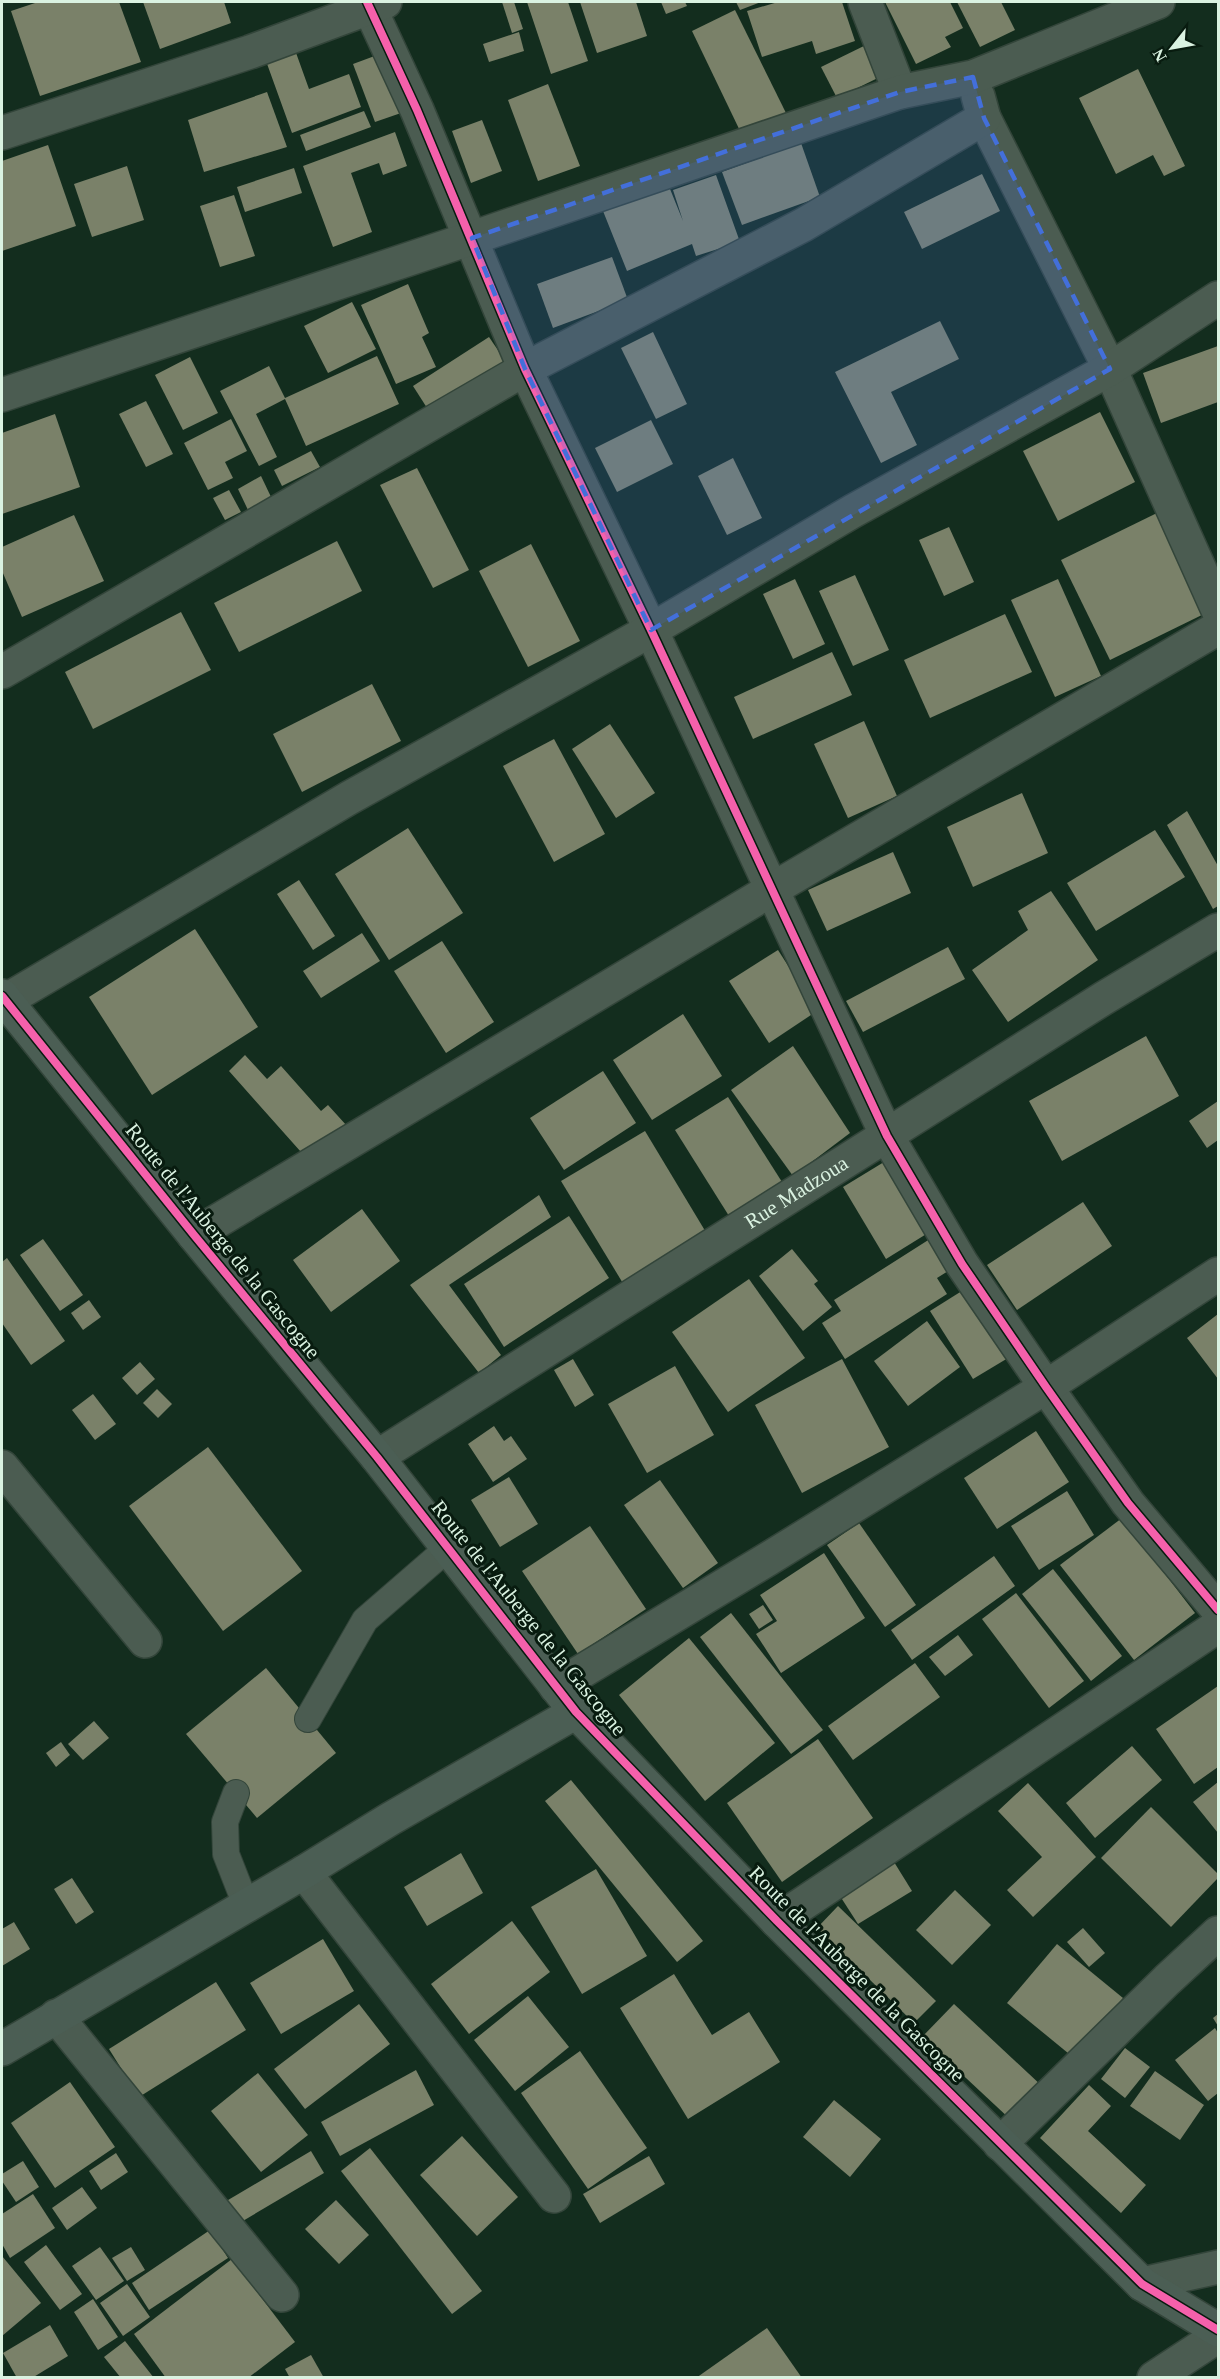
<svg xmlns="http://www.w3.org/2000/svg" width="1220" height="2379" font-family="'Times New Roman',serif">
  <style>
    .building { fill: #7a8169 }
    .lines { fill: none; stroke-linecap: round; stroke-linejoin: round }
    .lane-casing { stroke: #33453a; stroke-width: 28 }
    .street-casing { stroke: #33453a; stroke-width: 36 }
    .secondary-casing { stroke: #33453a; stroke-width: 36 }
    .lane { stroke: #4b5c51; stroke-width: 26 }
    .street { stroke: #4b5c51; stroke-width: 33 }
    .secondary { stroke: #4b5e54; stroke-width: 33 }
    .cycleway-casing { stroke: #081b0f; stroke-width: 11 }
    .cycleway { stroke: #f560ab; stroke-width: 8 }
    .marked { fill: #436fda; fill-opacity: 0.2; stroke: #436fda; stroke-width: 4.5; stroke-dasharray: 12 8; stroke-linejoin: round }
    .labels { text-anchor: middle; stroke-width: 6; stroke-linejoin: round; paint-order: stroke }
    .street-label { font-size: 21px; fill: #daf2e1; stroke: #081b0f }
  </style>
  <rect width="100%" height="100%" fill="#132d1e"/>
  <g class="building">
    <path d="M38 2H119L141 62 40 96 11 11Z"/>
    <path d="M143 2H224L231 23 160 49Z"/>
    <path d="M502 2H514L523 29 512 33Z"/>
    <path d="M527 2H568L588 61 551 74Z"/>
    <path d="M580 2H636L647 36 597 53Z"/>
    <path d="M661 2H685L687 6 666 14Z"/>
    <path d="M736 2H761L740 10Z"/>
    <path d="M778 2H842L855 41 816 54 812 41 762 57 747 11Z"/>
    <path d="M885 2H950L963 28 945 37 951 47 916 64Z"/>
    <path d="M957 2H1001L1015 30 980 47Z"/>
    <path d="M735 10 786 113 742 135 692 31Z"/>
    <path d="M519 32 524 51 489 62 483 44Z"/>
    <path d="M870 43 886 74 837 98 821 67Z"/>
    <path d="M295 50 309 89 349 74 361 107 292 133 266 61Z"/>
    <path d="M380 54 401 113 375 122 353 64Z"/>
    <path d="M1138 69 1185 166 1164 176 1153 155 1116 174 1079 98Z"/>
    <path d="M548 84 580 166 538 181 508 100Z"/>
    <path d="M267 92 287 147 204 172 188 120Z"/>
    <path d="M364 111 371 127 306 151 300 135Z"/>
    <path d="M482 120 502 171 471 183 452 131Z"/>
    <path d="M395 132 407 166 383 175 379 163 351 173 372 232 333 247 303 166Z"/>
    <path d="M801 143 820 197 742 225 722 172Z"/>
    <path d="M48 145 76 226 2 251V161Z"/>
    <path d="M127 166 144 220 92 237 74 184Z"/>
    <path d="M294 168 302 193 245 212 237 187Z"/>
    <path d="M982 174 1000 211 922 249 904 212Z"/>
    <path d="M716 175 740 242 696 256 692 244 627 271 603 211 668 184 683 221 673 190Z"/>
    <path d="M234 195 255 256 220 267 200 206Z"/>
    <path d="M612 257 628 300 553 328 537 284Z"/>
    <path d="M408 284 429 333 422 337 436 367 396 384 361 305Z"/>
    <path d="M352 302 376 349 328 373 304 326Z"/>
    <path d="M940 321 959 359 891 392 917 445 881 463 835 372Z"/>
    <path d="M653 332 687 404 656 419 621 348Z"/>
    <path d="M489 337 506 362 429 411 413 386Z"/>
    <path d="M1218 346V402L1161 423 1143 373Z"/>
    <path d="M377 356 399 404 306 446 285 399 256 414 277 457 259 466 220 391 269 366 285 398Z"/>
    <path d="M190 357 218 413 183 430 155 375Z"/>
    <path d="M146 401 173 454 146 467 119 414Z"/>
    <path d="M1100 412 1135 482 1058 521 1023 451Z"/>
    <path d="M55 414 80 487 2 514V433Z"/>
    <path d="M231 419 247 451 225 462 233 478 208 490 184 443Z"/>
    <path d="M651 420 673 464 617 492 595 448Z"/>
    <path d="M311 451 320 467 282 486 274 470Z"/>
    <path d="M733 458 762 518 727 535 698 476Z"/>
    <path d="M417 468 469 570 433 588 380 485Z"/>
    <path d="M261 476 272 499 248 510 238 489Z"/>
    <path d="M229 490 241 512 225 520 213 498Z"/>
    <path d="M1157 513 1206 613 1110 660 1061 560Z"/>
    <path d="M74 515 104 581 22 617 2 571V547Z"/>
    <path d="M949 527 974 582 944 596 919 540Z"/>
    <path d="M337 541 362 591 239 652 214 603Z"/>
    <path d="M531 544 580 641 528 667 479 571Z"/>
    <path d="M855 575 889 650 853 666 819 591Z"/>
    <path d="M795 579 825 644 793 659 763 594Z"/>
    <path d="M1058 579 1101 676 1055 697 1011 600Z"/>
    <path d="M181 612 211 670 93 729 65 672Z"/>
    <path d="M1005 614 1032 672 930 718 904 660Z"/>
    <path d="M832 652 852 695 753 739 734 697Z"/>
    <path d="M372 684 401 741 302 792 273 734Z"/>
    <path d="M864 721 897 796 848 818 814 744Z"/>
    <path d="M610 724 655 793 616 818 572 749Z"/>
    <path d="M554 739 605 834 554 862 503 766Z"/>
    <path d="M1022 793 1048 853 973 887 947 827Z"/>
    <path d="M1187 811 1218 866V906L1213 909 1167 825Z"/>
    <path d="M408 828 463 913 389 960 335 874Z"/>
    <path d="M1155 830 1185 877 1096 931 1067 883Z"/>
    <path d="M893 852 911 893 827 931 808 890Z"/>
    <path d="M299 880 335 936 313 950 277 894Z"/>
    <path d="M1051 891 1098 960 1008 1022 972 970 1028 930 1018 911Z"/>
    <path d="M195 929 258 1027 152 1095 89 997Z"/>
    <path d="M362 933 380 961 321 998 303 971Z"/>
    <path d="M442 941 494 1022 446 1053 394 971Z"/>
    <path d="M948 947 965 979 863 1032 846 1001Z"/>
    <path d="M778 950 817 1011 769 1043 729 981Z"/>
    <path d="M683 1014 722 1076 652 1120 613 1060Z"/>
    <path d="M1146 1036 1179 1096 1062 1161 1029 1101Z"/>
    <path d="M793 1046 850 1133 793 1176 731 1090Z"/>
    <path d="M245 1055 267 1079 281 1066 321 1111 328 1105 347 1126 309 1161 229 1071Z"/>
    <path d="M603 1071 636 1123 564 1170 530 1118Z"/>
    <path d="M728 1097 782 1182 729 1216 675 1130Z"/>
    <path d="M1218 1101V1140L1207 1148 1189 1121Z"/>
    <path d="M645 1131 707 1234 624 1285 561 1181Z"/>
    <path d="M884 1162 928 1233 886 1259 843 1187Z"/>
    <path d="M539 1195 551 1217 449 1285 501 1355 479 1373 410 1285Z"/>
    <path d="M1083 1202 1112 1246 1017 1310 987 1265Z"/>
    <path d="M362 1209 400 1261 331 1312 293 1260Z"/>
    <path d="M569 1216 609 1278 504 1347 464 1284Z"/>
    <path d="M933 1237 953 1268 937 1278 947 1294 845 1359 822 1323 841 1311 834 1300Z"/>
    <path d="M43 1239 83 1295 60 1311 20 1255Z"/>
    <path d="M792 1249 818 1281 814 1284 832 1307 803 1331 759 1276Z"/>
    <path d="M7 1258 65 1341 31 1365 2 1323V1262Z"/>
    <path d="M749 1279 805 1358 728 1412 672 1332Z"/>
    <path d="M965 1289 1008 1358 973 1379 930 1311Z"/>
    <path d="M89 1300 101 1317 83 1330 71 1313Z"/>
    <path d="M1218 1314V1379L1187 1338Z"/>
    <path d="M927 1321 960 1367 908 1406 874 1361Z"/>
    <path d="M573 1359 594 1395 575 1407 554 1370Z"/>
    <path d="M842 1359 889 1447 802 1493 755 1405Z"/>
    <path d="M140 1362 155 1379 137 1395 122 1378Z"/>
    <path d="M675 1366 714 1435 647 1473 608 1404Z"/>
    <path d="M157 1389 172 1404 158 1418 143 1403Z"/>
    <path d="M93 1394 116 1424 95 1440 72 1410Z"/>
    <path d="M494 1426 504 1441 511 1436 527 1459 493 1482 468 1444Z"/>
    <path d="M1036 1431 1069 1482 997 1529 964 1478Z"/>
    <path d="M208 1447 302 1571 223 1631 129 1506Z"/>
    <path d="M509 1477 538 1524 500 1547 471 1500Z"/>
    <path d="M660 1480 718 1563 683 1588 624 1505Z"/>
    <path d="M1067 1491 1094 1535 1039 1570 1011 1526Z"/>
    <path d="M1122 1518 1195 1613 1134 1660 1060 1565Z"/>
    <path d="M859 1523 916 1605 885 1627 827 1545Z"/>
    <path d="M590 1526 646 1609 578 1654 522 1571Z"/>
    <path d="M824 1553 865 1618 781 1673 756 1634 777 1621 760 1595Z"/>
    <path d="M994 1556 1015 1586 912 1660 891 1630Z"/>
    <path d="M1053 1569 1122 1656 1091 1681 1022 1594Z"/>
    <path d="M1016 1593 1084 1681 1049 1708 982 1619Z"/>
    <path d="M763 1605 773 1620 759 1629 749 1614Z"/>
    <path d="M731 1613 823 1730 791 1754 700 1637Z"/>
    <path d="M958 1635 973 1655 945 1676 929 1657Z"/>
    <path d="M689 1638 775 1743 705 1801 619 1695Z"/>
    <path d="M915 1663 940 1697 853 1760 828 1726Z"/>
    <path d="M266 1668 336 1753 257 1818 186 1734Z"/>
    <path d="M1218 1686V1767L1194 1784 1156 1729Z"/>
    <path d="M94 1721 109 1738 83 1760 68 1744Z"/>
    <path d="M818 1739 873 1818 782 1882 727 1803Z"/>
    <path d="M61 1742 70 1755 56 1767 46 1753Z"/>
    <path d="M1132 1746 1162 1780 1095 1838 1066 1803Z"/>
    <path d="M571 1780 703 1941 677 1962 545 1801Z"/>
    <path d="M1218 1782V1833L1193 1802Z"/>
    <path d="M1028 1783 1096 1857 1033 1917 1007 1890 1042 1857 998 1811Z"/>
    <path d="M1151 1807 1218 1874V1878L1171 1927 1101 1858Z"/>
    <path d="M461 1853 483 1893 427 1926 404 1887Z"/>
    <path d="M894 1862 912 1891 858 1924 840 1896Z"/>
    <path d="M596 1869 647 1956 582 1994 531 1907Z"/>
    <path d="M72 1878 94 1912 76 1924 54 1889Z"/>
    <path d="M955 1890 991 1925 952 1965 916 1930Z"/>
    <path d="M838 1906 936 2001 914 2023 817 1928Z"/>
    <path d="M512 1921 550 1972 469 2034 431 1984Z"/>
    <path d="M14 1922 30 1949 2 1966V1929Z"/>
    <path d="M1083 1928 1105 1953 1089 1967 1067 1942Z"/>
    <path d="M323 1939 354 1991 281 2034 250 1983Z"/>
    <path d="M1057 1944 1123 1998 1074 2058 1007 2003Z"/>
    <path d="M674 1974 712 2035 749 2012 780 2062 688 2119 620 2008Z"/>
    <path d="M216 1982 246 2030 139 2097 109 2049Z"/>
    <path d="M528 1996 569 2047 515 2091 474 2040Z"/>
    <path d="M359 2004 390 2044 305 2109 274 2069Z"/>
    <path d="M954 2004 1043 2087 1011 2120 922 2037Z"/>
    <path d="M1218 2014V2026L1213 2018Z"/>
    <path d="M1215 2028 1218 2033V2093L1208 2101 1175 2060Z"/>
    <path d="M1125 2048 1150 2067 1125 2098 1101 2079Z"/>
    <path d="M580 2051 647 2148 588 2189 521 2093Z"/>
    <path d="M416 2070 434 2105 340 2156 321 2122Z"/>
    <path d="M1155 2071 1204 2105 1180 2140 1130 2106Z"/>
    <path d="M258 2073 308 2135 261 2172 211 2111Z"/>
    <path d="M70 2082 115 2147 55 2188 11 2123Z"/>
    <path d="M1089 2085 1111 2106 1088 2131 1146 2185 1121 2213 1040 2138Z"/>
    <path d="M834 2100 881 2139 850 2177 803 2137Z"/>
    <path d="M462 2136 518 2197 477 2236 420 2175Z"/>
    <path d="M370 2148 482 2291 452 2314 341 2171Z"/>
    <path d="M311 2151 324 2173 236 2225 223 2203Z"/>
    <path d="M116 2153 128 2172 101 2190 89 2171Z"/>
    <path d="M649 2156 665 2184 600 2223 583 2194Z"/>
    <path d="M23 2161 39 2187 16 2202 2 2181V2174Z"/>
    <path d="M82 2187 97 2208 67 2230 52 2208Z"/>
    <path d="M33 2194 55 2228 10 2258 2 2244V2214Z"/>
    <path d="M336 2200 369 2235 339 2264 305 2229Z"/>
    <path d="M210 2230 228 2258 149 2310 132 2283Z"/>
    <path d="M46 2245 82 2294 60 2310 24 2262Z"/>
    <path d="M100 2247 124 2281 96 2300 72 2266Z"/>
    <path d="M131 2247 145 2270 127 2281 112 2258Z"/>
    <path d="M2 2256 41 2303 2 2336Z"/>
    <path d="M232 2259 295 2342 248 2378H166L134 2334Z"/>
    <path d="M127 2284 150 2317 123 2336 100 2303Z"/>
    <path d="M93 2299 118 2337 98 2350 74 2312Z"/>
    <path d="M50 2325 68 2356 32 2378H17L3 2353Z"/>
    <path d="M767 2328 802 2378H696Z"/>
    <path d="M125 2341 154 2378H121L104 2357Z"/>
    <path d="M311 2355 324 2378H290L285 2369Z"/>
  </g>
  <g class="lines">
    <g class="lane-casing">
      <g id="lane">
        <path d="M308 1719 365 1620 448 1548"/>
        <path d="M236 1793 225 1822 226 1854 246 1905"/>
      </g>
    </g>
    <g class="street-casing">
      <g id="street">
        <path d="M367 2 417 110 525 369 651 630 887 1136 962 1264 1046 1387 1128 1503 1218 1610"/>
        <path d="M865 2 900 92"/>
        <path d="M978 96 984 118 1110 369 1218 610"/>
        <path d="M2 133 250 52 385 2"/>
        <path d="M2 395 472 238 900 92 973 77 1158 2"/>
        <path d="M2 672 525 369 803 225 984 118"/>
        <path d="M5 1001 349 798 651 630 853 511 1110 369 1218 298"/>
        <path d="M194 1235 771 890 1218 628"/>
        <path id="s1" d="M377 1457 1104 998 1218 930"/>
        <path d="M2 1467 145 1641"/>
        <path d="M556 1687 768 1559 1046 1387 1218 1274"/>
        <path d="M304 1872 554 2196"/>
        <path d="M777 1921 1218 1626"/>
        <path d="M56 2016 282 2295"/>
        <path d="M1000 2144 1167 1980 1218 1933"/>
        <path d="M1142 2284 1218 2267"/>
        <path d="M1154 2378 1218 2336"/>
      </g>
    </g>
    <g class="secondary-casing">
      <g id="secondary">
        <path d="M2 996 194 1235 377 1457 576 1712 777 1921 1142 2284 1218 2330"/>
        <path d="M2 2049 304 1872 390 1819 576 1712"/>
      </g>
    </g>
    <use href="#lane" class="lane"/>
    <use href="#street" class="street"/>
    <use href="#secondary" class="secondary"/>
    <g class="cycleway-casing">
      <g id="cycleway">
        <path d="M367 2 417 110 525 369 651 630 887 1136 962 1264 1046 1387 1128 1503 1218 1610"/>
        <path d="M2 996 194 1235 377 1457 576 1712 777 1921 1142 2284 1218 2330"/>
      </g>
    </g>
    <use href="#cycleway" class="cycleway"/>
  </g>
  <path class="marked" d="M973 77 984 118 1110 369 651 630 525 369 472 238 900 92Z"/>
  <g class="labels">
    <g class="street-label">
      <text dy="7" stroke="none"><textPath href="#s1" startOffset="496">Rue Madzoua</textPath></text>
      <text transform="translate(223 1241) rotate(51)" y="7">Route de l'Auberge de la Gascogne</text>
      <text transform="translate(529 1618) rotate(51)" y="7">Route de l'Auberge de la Gascogne</text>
      <text transform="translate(857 1974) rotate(45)" y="7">Route de l'Auberge de la Gascogne</text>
    </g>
  </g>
  <rect width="1220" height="2379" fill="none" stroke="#daf2e1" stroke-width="6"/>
  <g transform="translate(1172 48) rotate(239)" stroke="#081b0f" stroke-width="4.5" paint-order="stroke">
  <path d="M0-4.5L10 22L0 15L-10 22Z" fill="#daf2e1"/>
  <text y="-9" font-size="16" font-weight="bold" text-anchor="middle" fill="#daf2e1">N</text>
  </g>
</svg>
